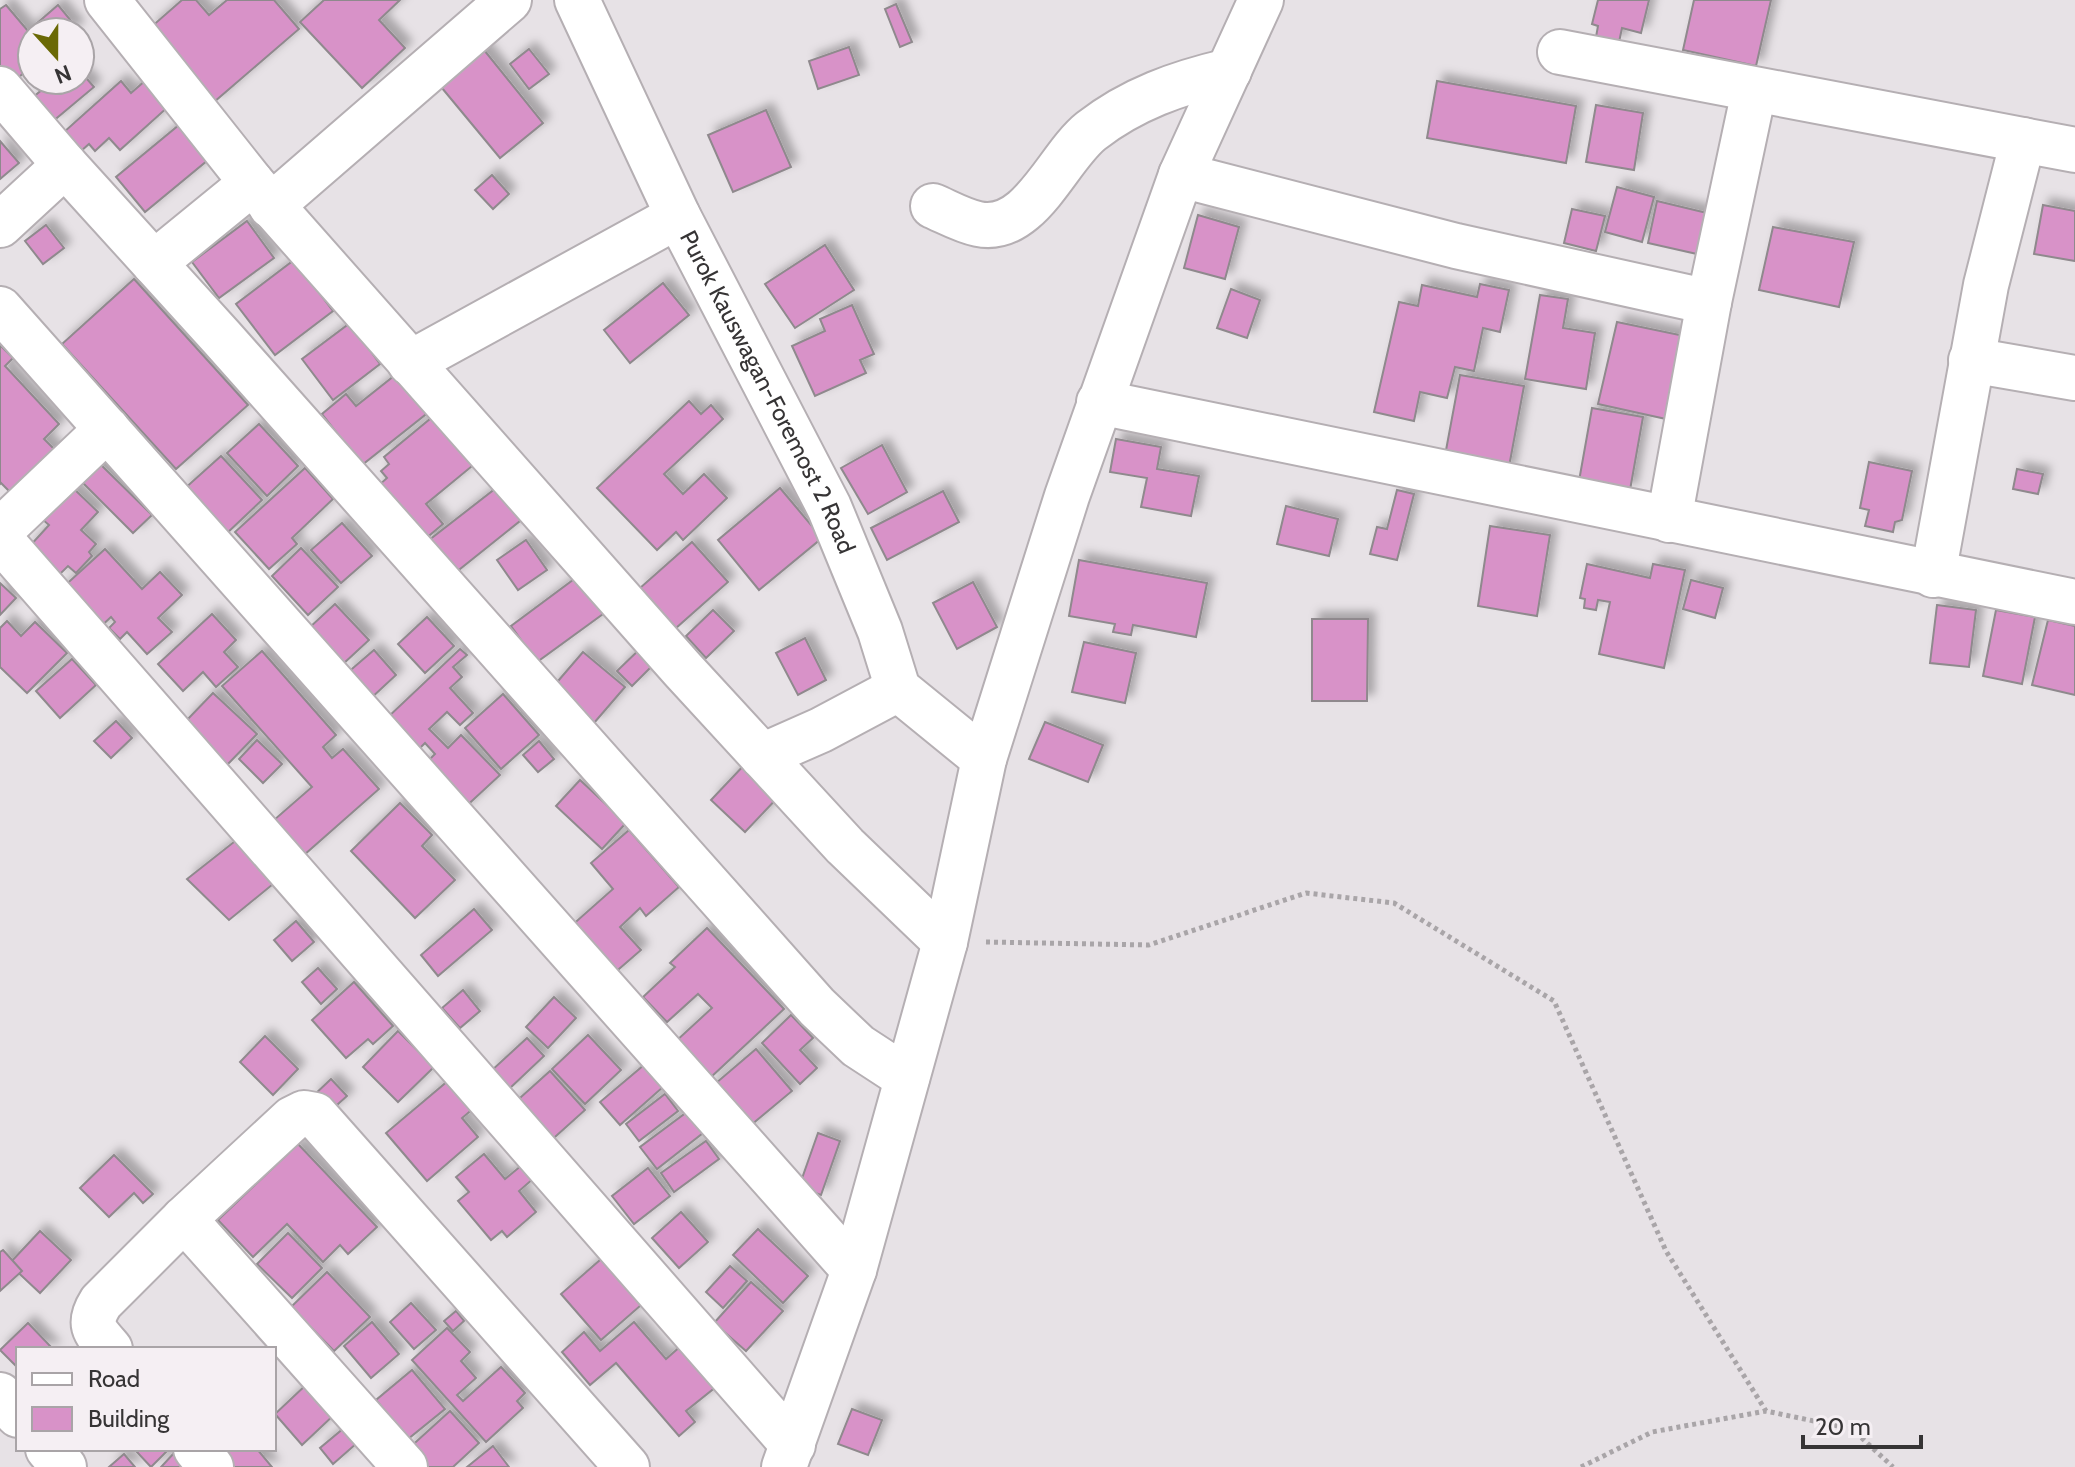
<svg xmlns="http://www.w3.org/2000/svg" width="2075" height="1467" font-family="Cabin,sans-serif">
  <style>
    .building { fill: #d892c8; stroke: #8f898d; stroke-width: 2; filter: url(#shadow) }
    .lines { fill: none; stroke-linecap: round; stroke-linejoin: round }
    .minor-casing { stroke: #b5afb3; stroke-width: 48 }
    .major-casing { stroke: #b5afb3; stroke-width: 48 }
    .path { stroke: #a9a5a8; stroke-width: 5; stroke-dasharray: 4 4; stroke-linecap: butt }
    .minor { stroke: #fff; stroke-width: 44 }
    .major { stroke: #fff; stroke-width: 44 }
    .labels { text-anchor: middle; stroke-width: 7; stroke-linejoin: round; paint-order: stroke }
    .street-label { font-size: 24px; fill: #363435; stroke: #f5eff3 }
  </style>
  <defs>
    <filter id="shadow"><feDropShadow dx="7" dy="-7" stdDeviation="4" flood-color="#0004"/></filter>
  </defs>
  <rect width="100%" height="100%" fill="#e7e2e6"/>
  <g class="building">
    <path d="M182 0H196L209 15 227 0H274L299 29 214 102 150 28Z"/>
    <path d="M324 0H400L379 20 405 48 362 88 300 22Z"/>
    <path d="M1598 0H1649L1641 33 1622 28 1619 42 1596 37 1598 26 1592 24Z"/>
    <path d="M1694 0H1771L1756 66 1683 50Z"/>
    <path d="M896 4 912 42 900 47 885 9Z"/>
    <path d="M6 5 28 31 58 5 77 28 72 32H32V66L13 82 0 67V9Z"/>
    <path d="M480 45 543 123 500 158 437 82Z"/>
    <path d="M849 47 859 75 818 89 809 61Z"/>
    <path d="M529 49 549 74 529 89 510 64Z"/>
    <path d="M80 71 94 87 52 122 32 98 54 80H80Z"/>
    <path d="M146 80 169 106 120 150 109 138 95 151 89 144 81 151 64 132 121 81 131 93Z"/>
    <path d="M1437 81 1576 106 1566 163 1427 138Z"/>
    <path d="M1596 105 1643 113 1634 170 1586 162Z"/>
    <path d="M766 110 791 167 733 192 708 135Z"/>
    <path d="M185 120 214 155 145 212 116 177Z"/>
    <path d="M0 141 19 163 0 179Z"/>
    <path d="M492 175 509 194 493 209 475 190Z"/>
    <path d="M1617 187 1654 197 1642 242 1605 232Z"/>
    <path d="M1657 201 1707 213 1697 254 1648 243Z"/>
    <path d="M2043 205 2075 211V261L2034 254Z"/>
    <path d="M1572 209 1605 216 1596 251 1564 243Z"/>
    <path d="M1198 215 1239 227 1225 279 1184 268Z"/>
    <path d="M247 221 274 258 219 298 192 262Z"/>
    <path d="M46 225 64 248 43 264 25 241Z"/>
    <path d="M1773 227 1854 242 1839 307 1759 290Z"/>
    <path d="M825 245 854 290 795 328 765 284Z"/>
    <path d="M294 260 333 311 275 355 236 304Z"/>
    <path d="M134 279 248 405 176 469 62 344Z"/>
    <path d="M663 283 689 315 630 363 604 330Z"/>
    <path d="M1480 284 1509 290 1500 332 1483 328 1474 371 1455 367 1447 398 1420 392 1414 421 1374 412 1399 302 1418 306 1422 285 1477 297Z"/>
    <path d="M1231 289 1260 300 1247 338 1217 328Z"/>
    <path d="M1540 295 1568 299 1563 328 1595 333 1586 389 1525 379Z"/>
    <path d="M852 305 874 354 860 360 866 373 815 396 792 346 825 331 820 319Z"/>
    <path d="M1617 322 1694 338 1675 421 1598 404Z"/>
    <path d="M350 323 380 364 333 400 302 359Z"/>
    <path d="M0 345 13 358 5 366 59 424 44 439 61 456 16 498 1 483 0 484Z"/>
    <path d="M399 372 430 411 362 465 322 414 346 394 356 406Z"/>
    <path d="M1460 375 1524 386 1508 472 1444 461Z"/>
    <path d="M689 401 701 414 711 405 723 419 664 474 683 494 704 474 727 498 683 540 676 532 657 550 597 488Z"/>
    <path d="M1592 408 1643 417 1630 490 1579 481Z"/>
    <path d="M436 414 477 462 426 504 443 524 424 540 378 486 387 478 381 471 389 464 384 457Z"/>
    <path d="M259 424 298 466 267 496 227 453Z"/>
    <path d="M1116 439 1161 447 1157 469 1199 476 1191 516 1141 507 1147 478 1110 472Z"/>
    <path d="M882 445 907 492 868 514 841 468Z"/>
    <path d="M221 456 262 500 225 535 183 490Z"/>
    <path d="M94 458 152 515 133 533 76 476Z"/>
    <path d="M1869 462 1912 471 1902 520 1895 522 1893 532 1865 526 1869 510 1860 508Z"/>
    <path d="M305 468 333 499 292 538 297 544 269 569 235 532Z"/>
    <path d="M2017 469 2043 474 2038 494 2013 489Z"/>
    <path d="M500 485 525 517 450 577 424 544Z"/>
    <path d="M72 487 98 512 81 530 96 544 89 552 92 556 76 573 68 566 59 575 28 548 49 525 42 519Z"/>
    <path d="M780 488 822 538 759 590 718 540Z"/>
    <path d="M1397 490 1414 494 1397 560 1370 554 1377 527 1387 529Z"/>
    <path d="M943 491 959 522 887 560 871 528Z"/>
    <path d="M1286 506 1338 519 1329 556 1277 544Z"/>
    <path d="M342 523 372 556 341 583 311 550Z"/>
    <path d="M1490 526 1550 535 1537 616 1478 606Z"/>
    <path d="M526 540 547 570 518 590 497 560Z"/>
    <path d="M692 542 728 582 676 628 640 588Z"/>
    <path d="M301 548 338 587 308 615 272 576Z"/>
    <path d="M105 549 142 589 160 572 182 595 158 618 172 632 147 654 127 632 120 639 109 628 115 622 111 617 97 630 60 590Z"/>
    <path d="M1079 560 1207 583 1196 637 1133 625 1131 635 1113 632 1115 624 1069 616Z"/>
    <path d="M1587 564 1650 578 1653 564 1685 570 1664 668 1599 654 1610 602 1598 600 1596 610 1584 608 1585 599 1580 598Z"/>
    <path d="M577 577 603 614 537 662 511 626Z"/>
    <path d="M1691 580 1723 588 1715 618 1683 609Z"/>
    <path d="M973 582 997 627 957 649 933 603Z"/>
    <path d="M0 583 16 598 0 615Z"/>
    <path d="M335 604 369 640 343 664 309 628Z"/>
    <path d="M1937 605 1976 610 1969 667 1930 663Z"/>
    <path d="M713 610 734 631 706 658 686 636Z"/>
    <path d="M1996 610 2035 617 2022 684 1983 676Z"/>
    <path d="M212 614 236 640 224 652 238 667 216 687 203 672 183 691 158 664Z"/>
    <path d="M427 617 454 646 425 673 398 644Z"/>
    <path d="M1312 619H1368L1367 701H1312Z"/>
    <path d="M2048 620 2075 626V695L2032 685Z"/>
    <path d="M7 621 21 636 35 622 67 653 27 693 0 667V628Z"/>
    <path d="M805 638 826 680 798 695 776 653Z"/>
    <path d="M1084 642 1136 653 1125 703 1072 692Z"/>
    <path d="M644 645 659 659 632 686 617 671Z"/>
    <path d="M460 649 467 655 453 667 462 677 450 688 473 713 460 725 447 712 429 729 448 748 461 735 500 775 461 811 421 768 435 754 425 743 418 750 387 718Z"/>
    <path d="M374 650 396 675 369 700 346 674Z"/>
    <path d="M262 651 336 735 323 747 332 758 343 749 379 789 304 855 274 820 312 787 222 686Z"/>
    <path d="M583 652 625 687 594 723 552 688Z"/>
    <path d="M72 659 96 685 60 718 36 691Z"/>
    <path d="M213 693 257 734 227 765 184 723Z"/>
    <path d="M503 694 539 735 501 769 465 728Z"/>
    <path d="M116 721 132 738 111 758 94 741Z"/>
    <path d="M1045 722 1103 745 1088 782 1029 759Z"/>
    <path d="M257 740 282 764 263 783 239 759Z"/>
    <path d="M539 741 554 759 538 772 523 755Z"/>
    <path d="M747 762 781 794 745 832 711 800Z"/>
    <path d="M580 780 626 823 602 849 556 806Z"/>
    <path d="M400 803 432 835 422 846 455 880 415 918 351 851Z"/>
    <path d="M629 830 679 887 646 916 640 908 620 927 641 950 612 975 570 927 613 889 591 863Z"/>
    <path d="M239 838 278 880 229 920 187 879Z"/>
    <path d="M474 909 492 930 438 976 421 955Z"/>
    <path d="M296 921 314 942 292 961 274 940Z"/>
    <path d="M707 928 784 1009 710 1078 675 1042 712 1008 698 994 667 1022 643 997 675 967 670 963Z"/>
    <path d="M318 968 337 989 321 1004 302 982Z"/>
    <path d="M354 982 393 1026 373 1044 368 1039 346 1058 312 1020Z"/>
    <path d="M463 990 480 1011 460 1028 442 1008Z"/>
    <path d="M554 997 576 1018 548 1048 526 1027Z"/>
    <path d="M791 1015 813 1038 800 1050 817 1068 800 1084 762 1043Z"/>
    <path d="M398 1031 434 1067 398 1102 363 1067Z"/>
    <path d="M588 1035 621 1070 585 1104 552 1069Z"/>
    <path d="M265 1036 298 1069 273 1095 240 1062Z"/>
    <path d="M527 1038 544 1056 508 1090 491 1071Z"/>
    <path d="M756 1049 792 1091 745 1130 709 1089Z"/>
    <path d="M644 1065 663 1087 620 1125 600 1102Z"/>
    <path d="M550 1071 585 1110 546 1145 511 1106Z"/>
    <path d="M331 1079 347 1096 328 1113 312 1097Z"/>
    <path d="M449 1080 474 1108 462 1118 478 1137 427 1181 386 1133Z"/>
    <path d="M665 1094 678 1111 639 1141 626 1124Z"/>
    <path d="M687 1112 703 1133 657 1169 640 1147Z"/>
    <path d="M818 1133 840 1141 821 1195 799 1187Z"/>
    <path d="M706 1141 719 1159 674 1192 661 1173Z"/>
    <path d="M298 1144 377 1227 348 1254 340 1245 323 1262 287 1224 253 1257 218 1220Z"/>
    <path d="M484 1154 505 1179 522 1165 534 1178 519 1191 536 1212 507 1237 502 1231 491 1240 458 1201 469 1192 456 1177Z"/>
    <path d="M114 1155 153 1194 143 1203 134 1193 109 1217 80 1188Z"/>
    <path d="M648 1168 670 1196 634 1224 612 1196Z"/>
    <path d="M681 1212 708 1242 679 1268 652 1238Z"/>
    <path d="M758 1229 808 1276 783 1303 733 1255Z"/>
    <path d="M40 1231 71 1260 40 1293 9 1264Z"/>
    <path d="M288 1233 322 1268 292 1298 257 1264Z"/>
    <path d="M3 1250 22 1271 0 1291V1252Z"/>
    <path d="M608 1253 648 1299 601 1340 561 1294Z"/>
    <path d="M730 1266 747 1281 723 1308 706 1292Z"/>
    <path d="M327 1272 370 1317 334 1351 291 1307Z"/>
    <path d="M751 1282 783 1311 746 1351 714 1323Z"/>
    <path d="M411 1303 436 1330 414 1349 390 1322Z"/>
    <path d="M456 1311 464 1321 453 1331 444 1321Z"/>
    <path d="M372 1322 399 1354 371 1378 344 1346Z"/>
    <path d="M634 1322 666 1359 682 1345 717 1386 686 1411 695 1422 679 1436 616 1363 590 1385 562 1352 584 1332 600 1351Z"/>
    <path d="M28 1323 53 1349H18V1368L0 1350Z"/>
    <path d="M447 1328 470 1352 461 1361 476 1378 457 1395 463 1401 501 1367 525 1393 517 1401 523 1408 486 1442 412 1360Z"/>
    <path d="M412 1370 445 1409 408 1439 376 1400Z"/>
    <path d="M308 1383 336 1413 302 1445 275 1414Z"/>
    <path d="M852 1409 882 1420 868 1455 838 1444Z"/>
    <path d="M450 1411 479 1443 453 1467H422L407 1450Z"/>
    <path d="M344 1428 357 1443 333 1464 320 1448Z"/>
    <path d="M493 1446 509 1467H467Z"/>
    <path d="M138 1449H169L151 1467 136 1451Z"/>
    <path d="M222 1449H257L272 1467H227Z"/>
    <path d="M175 1452 192 1467H161Z"/>
    <path d="M124 1454 135 1467H109Z"/>
  </g>
  <g class="lines">
    <g class="minor-casing">
      <g id="minor">
        <path d="M107 0 252 183 683 670 845 846 945 942"/>
        <path id="s1" d="M577 0 678 216 829 507 880 631 898 689 984 759"/>
        <path d="M1560 52 2075 150"/>
        <path d="M0 89 65 165 222 338 817 1007 858 1046 907 1078"/>
        <path d="M1181 175 1456 246 1709 302"/>
        <path d="M271 206 509 0"/>
        <path d="M933 206C947 212 963 221 978 224 1030 235 1057 158 1091 131 1132 99 1178 83 1229 71"/>
        <path d="M0 225 65 165"/>
        <path d="M154 263 252 183"/>
        <path d="M0 309 854 1270"/>
        <path d="M1971 360 2075 378"/>
        <path d="M410 363 678 216"/>
        <path d="M1099 402 2075 602"/>
        <path d="M1669 520 1709 302 1754 91"/>
        <path d="M0 531 107 429"/>
        <path d="M0 539 793 1445"/>
        <path d="M1933 575 1986 285 2023 140"/>
        <path d="M762 756 821 730 898 689"/>
        <path d="M184 1219 405 1467"/>
        <path d="M110 1349C94 1331 87 1324 101 1302L184 1219 292 1119 304 1113 315 1115 627 1467"/>
        <path d="M0 1395 18 1415"/>
        <path d="M48 1449 64 1467"/>
        <path d="M196 1449 211 1467"/>
      </g>
    </g>
    <g class="major-casing">
      <path id="major" d="M784 1467 854 1270 945 942 984 759 1067 496 1181 175 1261 0"/>
    </g>
    <g class="path">
      <path d="M986 942 1149 945 1306 893 1394 903 1554 1001 1666 1251 1766 1411 1852 1429 1893 1467"/>
      <path d="M1581 1467 1652 1432 1766 1411"/>
    </g>
    <use href="#minor" class="minor"/>
    <use href="#major" class="major"/>
  </g>
  <g class="labels">
    <g class="street-label">
      <text dy="8" stroke="none"><textPath href="#s1" startOffset="436">Purok Kauswagan-Foremost 2 Road</textPath></text>
    </g>
  </g>
  <rect x="16" y="1347" width="260" height="104" fill="#f5eff3" stroke="#a9a4a7" stroke-width="2"/>
  <rect x="32" y="1373" width="40" height="12" fill="#ffffff" stroke="#a9a4a7" stroke-width="2"/>
  <text x="88" y="1387" font-size="24" fill="#363435">Road</text>
  <rect x="32" y="1407" width="40" height="24" fill="#d892c8" stroke="#a9a4a7" stroke-width="2"/>
  <text x="88" y="1427" font-size="24" fill="#363435">Building</text>
  <g transform="translate(56 56) rotate(159)"><circle r="38" fill="#f5eff3" stroke="#a9a4a7" stroke-width="2"/>
  <path d="M0-6L14 30L0 20L-14 30Z" fill="#6a6905"/>
  <text y="-12" font-size="22" font-weight="bold" text-anchor="middle" fill="#363435">N</text>
  </g>
  <path d="M1803 1435v12h118v-12" fill="none" stroke="#363435" stroke-width="4"/>
  <text x="1815" y="1435" font-size="24" fill="#363435" stroke="#f5eff3" stroke-width="6" paint-order="stroke">20 m</text>
</svg>
